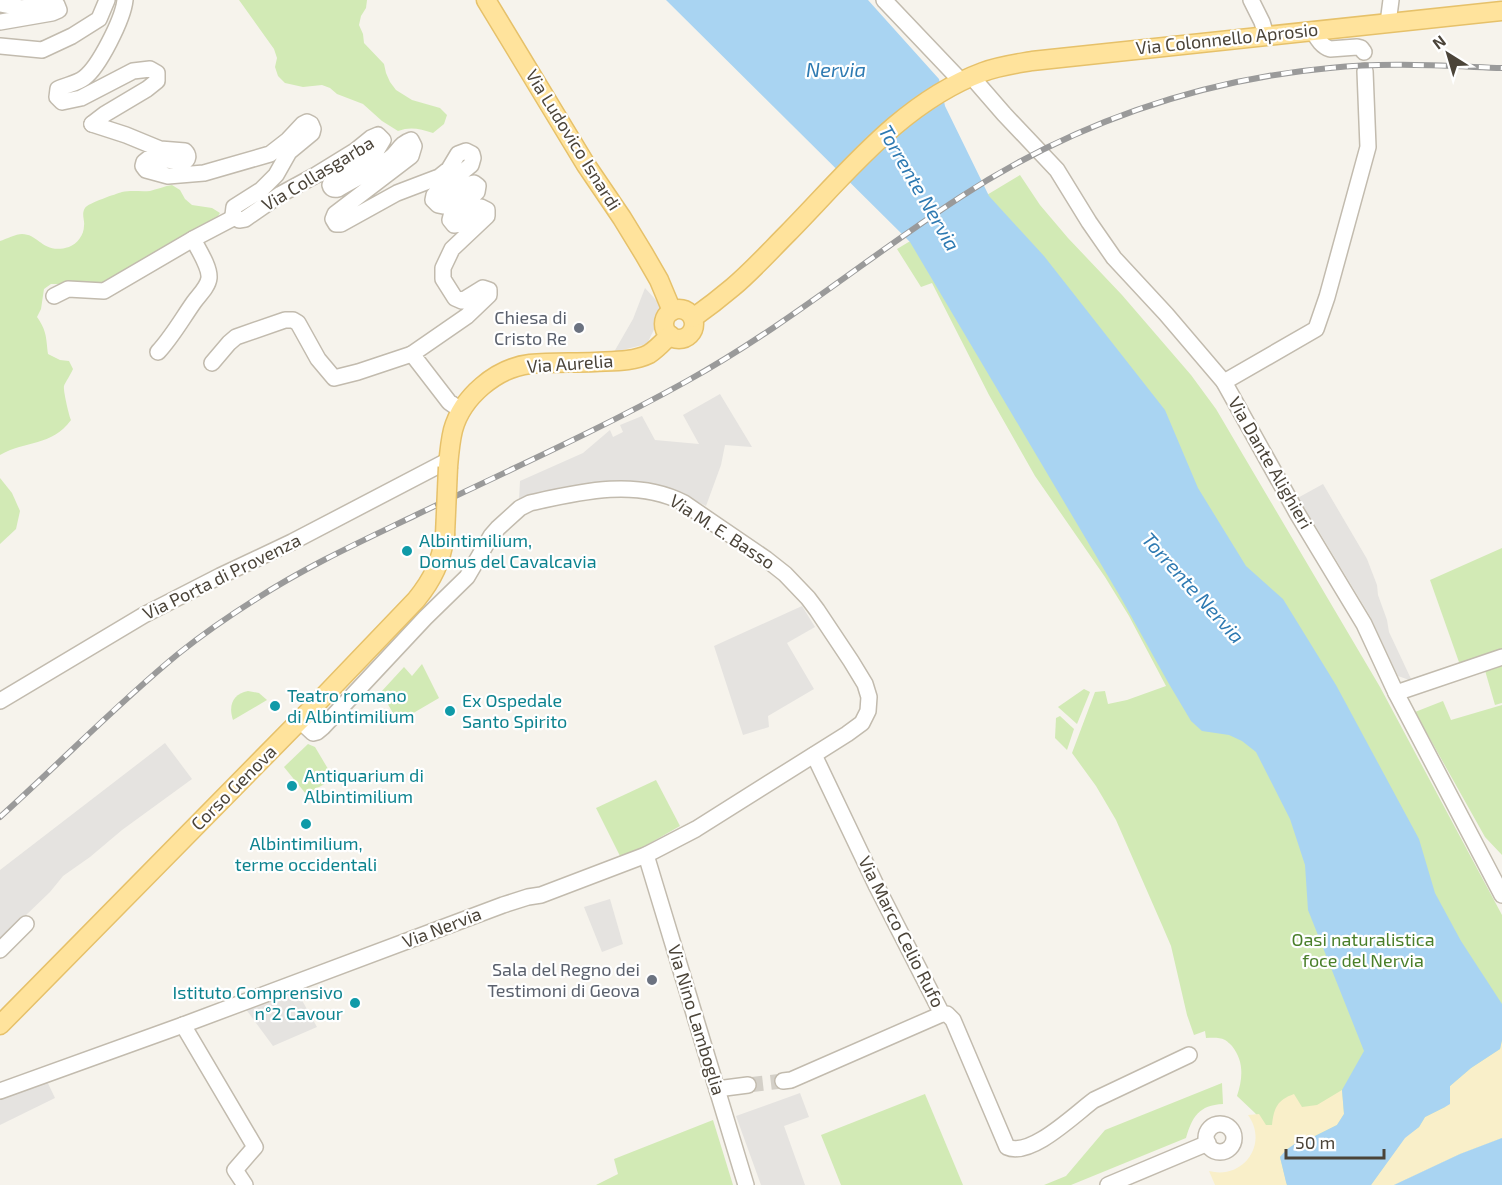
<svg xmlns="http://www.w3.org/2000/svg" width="1502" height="1185" font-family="'Exo 2',sans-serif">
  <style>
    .green { fill: #d2eab5 }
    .sand { fill: #f9efc9 }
    .parking { fill: #e5e3e0 }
    .water { fill: #a9d4f2 }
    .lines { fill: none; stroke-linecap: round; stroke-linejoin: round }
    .minor-tunnel { stroke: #d4d0c8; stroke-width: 15; stroke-dasharray: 15 8; stroke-linecap: butt }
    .minor-casing { stroke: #c2bbae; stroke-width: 18 }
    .major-casing { stroke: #e6c16a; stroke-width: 21 }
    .minor { stroke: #fff; stroke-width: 15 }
    .major { stroke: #ffe39c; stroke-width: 18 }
    .rail-casing { stroke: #9a9a9a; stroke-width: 6 }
    .rail { stroke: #fff; stroke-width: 4; stroke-dasharray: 11; stroke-linecap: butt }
    .major-bridge-casing { stroke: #e6c16a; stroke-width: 21; stroke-linecap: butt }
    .major-bridge { stroke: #ffe39c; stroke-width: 18 }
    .worship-dot { fill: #6b7280; stroke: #fff; stroke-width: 2 }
    .culture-dot { fill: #0f9aa8; stroke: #fff; stroke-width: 2 }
    .labels { text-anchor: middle; stroke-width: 4.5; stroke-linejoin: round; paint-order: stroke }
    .street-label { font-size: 18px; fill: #4b4439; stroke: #fff }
    .worship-label { font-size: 18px; fill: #5b616d; stroke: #fff; text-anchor: end }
    .culture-label { font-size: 18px; fill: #0d838f; stroke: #fff; text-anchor: start }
    .park-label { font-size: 18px; fill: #4a7f2a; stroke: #fff }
    .water-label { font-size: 20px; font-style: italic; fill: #2e7ab2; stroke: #fff }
  </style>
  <rect width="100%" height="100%" fill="#f6f3ec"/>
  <g class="green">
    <path d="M239 0H367L366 8 361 16 359 25 363 34 364 43 384 64 386 73 390 82 396 90 412 100 440 108 447 115 444 124 433 133C420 129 411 126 398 131L382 121 363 104 337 94 330 88 322 85 303 87 285 83 278 76 275 67 277 58 274 49Z"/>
    <path d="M1020 175 1040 205 1068 238 1122 295 1191 375 1216 409 1380 687 1502 915V1138L1460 1154 1394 1185H1284L1263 1123 1255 1113 1237 1096C1243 1078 1244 1061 1232 1046 1229 1043 1228 1042 1225 1040 1219 1037 1212 1038 1206 1038L1205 1031 1194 1035 1187 1015 1171 946 1162 925 1116 820 1096 786 1072 753 1095 692 1105 691 1108 704 1127 700 1166 686 1129 616 1105 577 1035 476 989 395 932 283 921 287 897 249Z"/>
    <path d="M172 185 180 190 185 199 192 205 212 208 220 213 218 216 152 254 112 284H51L44 289 41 309 37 317C47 331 46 338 48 354L60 360 69 361 73 369C71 374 65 383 64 386 63 390 69 416 71 420 51 447 26 440 0 455V241C6 239 16 234 22 234 39 234 43 255 69 247 77 244 84 235 84 226 85 220 81 214 85 208 88 203 116 194 122 192 132 190 141 192 150 191 158 189 165 186 172 185Z"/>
    <path d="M0 478 12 493 20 511 16 529 0 544Z"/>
    <path d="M1502 548V650L1460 665 1430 580Z"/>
    <path d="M1502 661V703L1495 705 1484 667Z"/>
    <path d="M422 664 439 698 398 722 381 692 404 667 412 676Z"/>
    <path d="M1084 689 1090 692 1077 724 1058 707Z"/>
    <path d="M248 691 259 693 267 700 233 720C228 705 233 694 248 691Z"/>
    <path d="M1443 701 1451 720 1502 705V855L1485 837 1415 712Z"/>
    <path d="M1060 716 1074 729 1067 750 1055 738 1056 718Z"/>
    <path d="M308 744 315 747 334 779 306 794 284 767Z"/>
    <path d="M656 780 680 826 638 850 620 856 596 808Z"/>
    <path d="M1222 1083 1223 1104C1199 1105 1192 1117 1186 1138L1071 1185H1044L1066 1176 1105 1130Z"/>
    <path d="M925 1094 963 1185H841L821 1135Z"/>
    <path d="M713 1120 733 1185H596L618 1174 614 1159Z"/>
  </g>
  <g class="sand">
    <path d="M1502 1040V1138L1460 1154 1394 1185H1371L1405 1137 1419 1127 1425 1117 1445 1107 1450 1086 1471 1068 1500 1049Z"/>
    <path d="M1342 1090 1344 1114 1337 1125 1313 1137 1296 1143 1280 1157 1287 1185H1215L1209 1171C1243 1180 1269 1144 1248 1115L1259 1114 1266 1125H1272C1274 1108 1277 1100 1294 1094L1302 1107 1317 1105Z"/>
  </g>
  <g class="parking">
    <path d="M645 288 664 309 647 344 614 352 633 319Z"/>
    <path d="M720 394 752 447 725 445 721 465 706 506 673 490 646 484 598 483 562 487 519 499 520 481 583 453 610 430 613 437 623 432 620 425 642 416 655 440 699 444 683 415Z"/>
    <path d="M1323 484 1367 559 1377 585 1378 595 1387 620 1389 632 1412 681 1398 676 1370 616 1312 520 1294 500Z"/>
    <path d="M802 606 815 627 787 643 814 689 768 716 769 727 743 735 714 646Z"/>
    <path d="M165 743 192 779 122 830 90 857 63 876 50 892 0 940V870Z"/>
    <path d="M610 899 623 944 602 952 584 907Z"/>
    <path d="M294 986 317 1027 273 1046 245 1008Z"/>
    <path d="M44 1075 55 1098 0 1125V1091Z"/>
    <path d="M800 1093 809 1117 784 1126 805 1185H761L736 1116Z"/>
  </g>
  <g class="water">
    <path d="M666 0H868L939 79 945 106 989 196 1044 256 1165 410 1198 488 1246 566 1283 599 1336 685 1419 839 1435 893 1461 941 1502 1004V1040L1500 1049 1471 1068 1450 1086V1104L1445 1107 1425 1117 1419 1127 1405 1138 1371 1185H1287L1286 1182 1280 1157 1286 1150 1296 1143 1313 1137 1337 1125 1344 1114 1342 1090 1364 1051 1308 910 1305 865 1290 819 1256 752 1242 741 1229 735 1202 731 1191 721 1169 684 1121 598 910 242Z"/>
    <path d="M1502 1138V1185H1394L1460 1154Z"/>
  </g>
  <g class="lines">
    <path class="minor-tunnel" d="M748 1085 783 1081"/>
    <g class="minor-casing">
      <g id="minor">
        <path d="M884 0 961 81"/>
        <path d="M1251 0 1262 22 1266 35"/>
        <path d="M0 4 22 8 52 2 57 5 59 10 52 13 0 22"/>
        <path d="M1388 23 1391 0"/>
        <path d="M1312 30C1317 38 1321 46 1330 49L1357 47 1361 48 1364 52"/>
        <path d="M0 46 42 50 72 36 99 19 107 0"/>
        <path d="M971 76 1004 114 1057 170 1089 222 1114 258 1166 314 1224 382 1297 513 1364 624 1396 693 1502 895"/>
        <path d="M92 124 126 135 160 149 185 151C189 155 189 160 183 162L149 158 144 162 143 166 146 170 168 176 204 173 270 154 288 140 303 124 307 122 311 124 313 129 312 133 289 152 276 175 261 190 234 207 233 215 239 220 245 219 281 194 316 175 355 151 371 138 378 135 383 140 377 150 332 181 330 185C331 189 334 190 338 189 355 179 373 170 389 159 399 152 399 144 411 140L414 146 411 156 335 214 333 219 336 224H341L397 193 439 177 449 169 458 154 466 151 472 154 473 158 471 165 434 195 433 200 438 205 443 206 470 184 474 183 478 186 477 192 451 216 450 220 454 225 460 224 481 207 487 210V216L452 249 443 268V279L455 298 462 301 483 288 489 290V295L467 316 412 354 449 402 462 411"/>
        <path d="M92 124 105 114 147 89 157 81V73L150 69 133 71 81 98 62 102 57 97 58 89C66 85 76 84 84 78 99 67 123 19 125 0"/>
        <path d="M54 296 68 289 104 291 193 239 235 217"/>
        <path d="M158 352C172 337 182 319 194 302 199 295 208 287 209 278 210 267 198 249 193 239"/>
        <path d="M212 363 229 343 236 337 285 320H293L298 323 318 359 334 378 358 372 412 354"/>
        <path d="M1224 382 1316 329 1327 297 1368 147 1365 71"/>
        <path d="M1396 693 1502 657"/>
        <path d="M0 701 144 615 220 576 292 542 449 460"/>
        <path d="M814 755 876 885 942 1014H947L953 1020 1007 1147C1031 1158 1076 1113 1094 1100L1189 1055"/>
        <path d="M646 855 746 1185"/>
        <path d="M0 950 26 924"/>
        <path d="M183 1025 255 1147 235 1170 245 1185"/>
        <path d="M783 1081 791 1080 942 1014"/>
        <path d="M717 1089 748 1085"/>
        <path d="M0 1091 183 1025 503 905 528 897 541 895 646 855 696 829 847 734 862 723 868 711 869 697 865 684 851 661 817 610 808 598 785 574 766 559 684 503C636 478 579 492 530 503L520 508 498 528 491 536 467 577 425 618 323 727 317 732 313 733 300 721"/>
        <circle cx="1220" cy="1138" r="14"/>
        <path d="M1108 1185 1208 1143"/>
      </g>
    </g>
    <g class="major-casing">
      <g id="major">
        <path d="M486 0 586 165 622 218 644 254 659 280 672 311"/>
        <circle cx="679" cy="324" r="15"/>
        <path d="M693 318C707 308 720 298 733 287 752 271 770 251 788 233 847 173 902 102 983 72 999 66 1015 64 1032 61L1502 11"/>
        <path d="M448 467C449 455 450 442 453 430 462 397 496 368 530 364 551 362 573 363 595 362 612 361 633 362 649 354 657 349 664 341 670 335"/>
        <path d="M0 1025 324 696 416 600C433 579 441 562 445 535"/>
      </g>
    </g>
    <use href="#minor" class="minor"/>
    <use href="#major" class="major"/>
    <g class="rail-casing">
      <path id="rail" d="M0 817C60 763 116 705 178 654 203 634 229 616 256 599 307 566 362 541 416 515 507 471 599 430 687 381 783 328 867 258 959 198 1070 125 1197 80 1330 68 1387 62 1445 66 1502 68"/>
    </g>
    <use href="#rail" class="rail"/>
    <g class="major-bridge-casing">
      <path id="major-bridge" d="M445 535 448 467"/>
    </g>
    <use href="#major-bridge" class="major-bridge"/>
  </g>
  <g class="worship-dot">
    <circle cx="579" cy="328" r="6"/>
    <circle cx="652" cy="980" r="6"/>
  </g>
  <g class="culture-dot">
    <circle cx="407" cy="551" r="6"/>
    <circle cx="275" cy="706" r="6"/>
    <circle cx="450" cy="711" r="6"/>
    <circle cx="292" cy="786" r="6"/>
    <circle cx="306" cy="824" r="6"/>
    <circle cx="355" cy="1003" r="6"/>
  </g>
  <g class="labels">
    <g class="street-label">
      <text transform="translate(1227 39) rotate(-6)" y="6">Via Colonnello Aprosio</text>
      <text transform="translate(573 140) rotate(58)" y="6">Via Ludovico Isnardi</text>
      <text transform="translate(318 174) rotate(-31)" y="6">Via Collasgarba</text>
      <text transform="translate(570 364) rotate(-4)" y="6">Via Aurelia</text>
      <text transform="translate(1270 463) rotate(60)" y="6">Via Dante Alighieri</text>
      <text transform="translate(722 532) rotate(33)" y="6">Via M. E. Basso</text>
      <text transform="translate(222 577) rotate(-26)" y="6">Via Porta di Provenza</text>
      <text transform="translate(234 788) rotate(-45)" y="6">Corso Genova</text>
      <text transform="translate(442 928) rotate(-21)" y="6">Via Nervia</text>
      <text transform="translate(901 932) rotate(63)" y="6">Via Marco Celio Rufo</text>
      <text transform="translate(696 1020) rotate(73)" y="6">Via Nino Lamboglia</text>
    </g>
    <g class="worship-label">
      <text x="567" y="324">Chiesa di<tspan x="567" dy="21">Cristo Re</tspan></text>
      <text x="640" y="976">Sala del Regno dei<tspan x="640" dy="21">Testimoni di Geova</tspan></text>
    </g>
    <g class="culture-label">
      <text x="419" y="547">Albintimilium,<tspan x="419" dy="21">Domus del Cavalcavia</tspan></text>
      <text x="287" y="702">Teatro romano<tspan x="287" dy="21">di Albintimilium</tspan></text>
      <text x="462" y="707">Ex Ospedale<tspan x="462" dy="21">Santo Spirito</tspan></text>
      <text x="304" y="782">Antiquarium di<tspan x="304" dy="21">Albintimilium</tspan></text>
      <text x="306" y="850" text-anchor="middle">Albintimilium,<tspan x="306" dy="21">terme occidentali</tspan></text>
      <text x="343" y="999" text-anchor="end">Istituto Comprensivo<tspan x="343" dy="21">n°2 Cavour</tspan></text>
    </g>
    <g class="park-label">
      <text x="1363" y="946">Oasi naturalistica<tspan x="1363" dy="21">foce del Nervia</tspan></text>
    </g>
    <g class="water-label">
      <text x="836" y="77">Nervia</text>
      <text transform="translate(919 188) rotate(60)" y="7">Torrente Nervia</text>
      <text transform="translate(1193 588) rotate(48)" y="7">Torrente Nervia</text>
    </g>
  </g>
  <g transform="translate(1448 54) rotate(323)" stroke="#ffffff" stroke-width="4.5" paint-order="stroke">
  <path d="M0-4.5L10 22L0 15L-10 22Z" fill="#4b4439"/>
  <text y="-9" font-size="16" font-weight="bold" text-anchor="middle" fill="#4b4439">N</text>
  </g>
  <path d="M1286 1149v9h98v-9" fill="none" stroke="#4b4439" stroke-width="3"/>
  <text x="1295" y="1149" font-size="18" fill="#4b4439" stroke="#ffffff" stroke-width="4.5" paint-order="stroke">50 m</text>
</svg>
